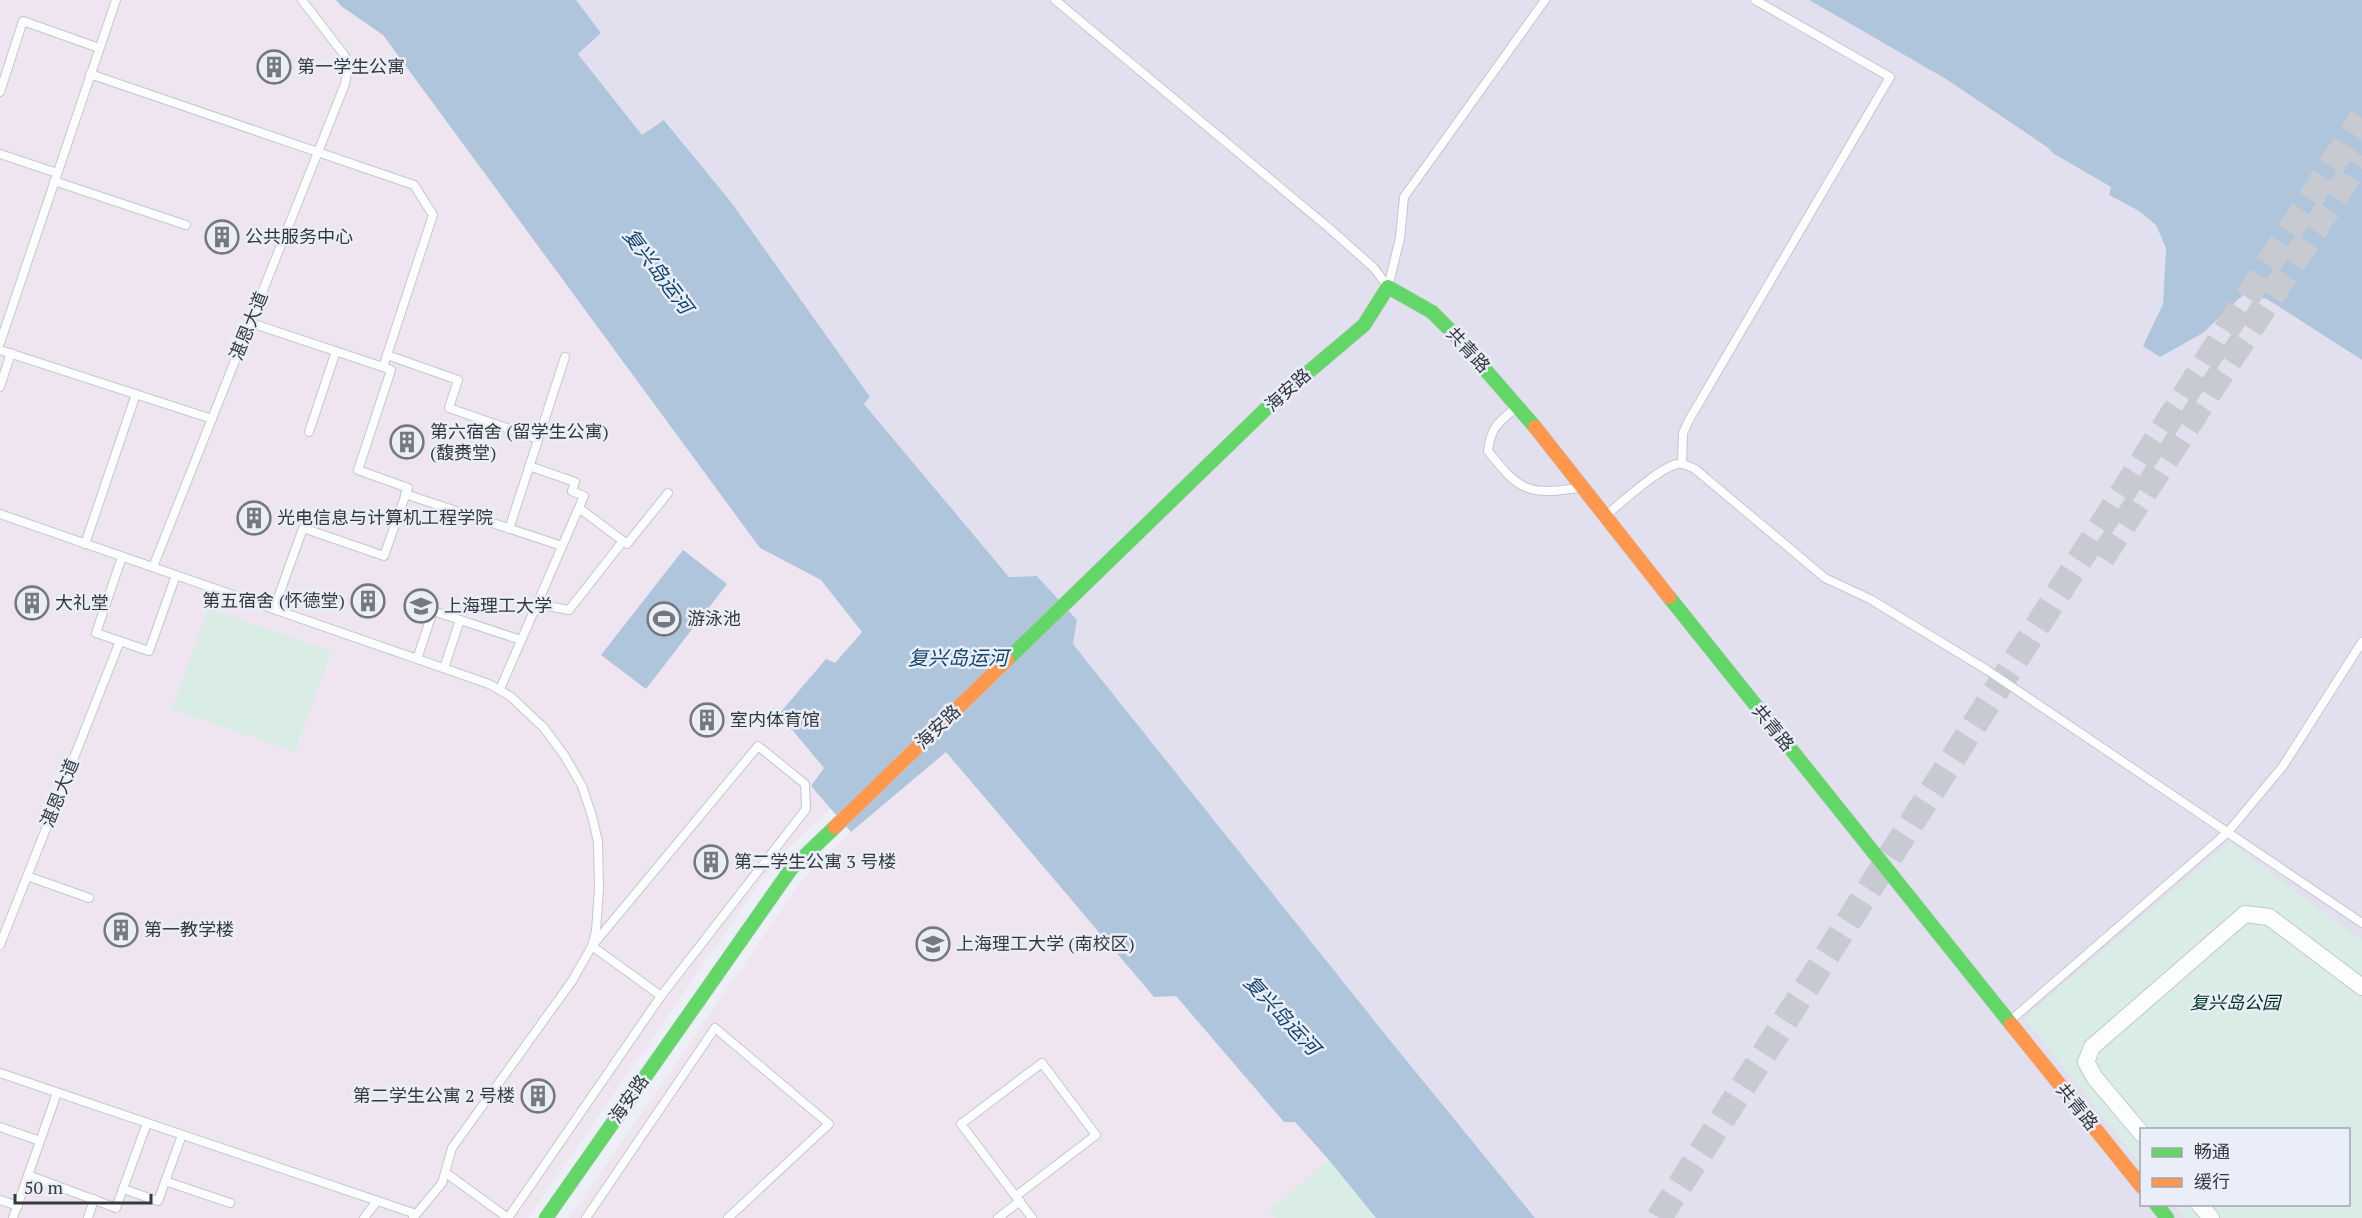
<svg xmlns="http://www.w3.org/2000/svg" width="2362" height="1218" font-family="'PT Serif','Noto Sans SC',serif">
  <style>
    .industrial { fill: #e2e0ee; fill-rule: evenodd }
    .education { fill: #efe5f0 }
    .green { fill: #d9ece5 }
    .water { fill: #aec5dc }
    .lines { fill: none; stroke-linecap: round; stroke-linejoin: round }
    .primary-tunnel { stroke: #c8cad1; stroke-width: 26; stroke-dasharray: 26 13; stroke-linecap: butt }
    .lane-casing { stroke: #c5c7cc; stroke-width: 10 }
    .street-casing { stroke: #c5c7cc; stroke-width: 18 }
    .fast-casing { stroke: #c5c7cc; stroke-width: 15 }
    .slow-casing { stroke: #c5c7cc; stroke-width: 15 }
    .lane { stroke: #fcfdfe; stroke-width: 8 }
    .street { stroke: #fcfdfe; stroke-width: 16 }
    .fast { stroke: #63d668; stroke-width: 14 }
    .slow { stroke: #ff974d; stroke-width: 14 }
    .labels { text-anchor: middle; stroke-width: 5; stroke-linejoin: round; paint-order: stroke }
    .poi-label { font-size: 18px; fill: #36383d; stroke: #e9eef9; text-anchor: start }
    .street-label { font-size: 18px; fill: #36383d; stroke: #e9eef9 }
    .park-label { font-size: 18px; font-style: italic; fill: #00341d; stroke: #e9eef9 }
    .water-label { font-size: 20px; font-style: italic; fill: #13446c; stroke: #e9eef9 }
  </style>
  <rect width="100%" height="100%" fill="#eceff6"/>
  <path class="industrial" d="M576 0H1809L1947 79 2047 147 2054 154 2112 188 2109 195 2139 211 2157 225 2166 248 2163 304 2144 346 2160 357 2203 333 2243 294 2267 299 2362 360V1218H1535L1393 1044 1073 644 1077 620 1037 576 1009 577 864 404 869 397 731 202 665 120 642 135 578 54 601 33ZM2142 1130H2348V1204H2142Z"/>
  <g class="education">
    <path d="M0 0H336L341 6 383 35 771 555 808 571 821 580 862 632 834 664 824 768 811 786 831 808 785 852 757 887 528 1218H0Z"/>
    <path d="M946 752 1154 996H1176L1284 1122H1295L1329 1160 1376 1218H569L803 879 845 837Z"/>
  </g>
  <g class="green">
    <path d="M208 608 331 651 295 752 172 709Z"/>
    <path d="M2230 842 2362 941V1218H2185L2174 1205 2348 1204V1130H2142L2141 1164 2024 1018Z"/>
    <path d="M1329 1160 1376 1218H1276L1269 1210Z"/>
  </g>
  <g class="water">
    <path d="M336 0H576L601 33 578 54 642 135 664 120 731 202 870 397 864 404 1009 577 1037 576 1077 620 1073 644 1393 1044 1535 1218H1376L1329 1160 1295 1122H1284L1176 996 1154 997 946 752 851 832 811 786 824 768 779 714 826 659 835 663 862 632 821 580 760 548 383 35 341 6Z"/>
    <path d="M1809 0H2362V360L2267 299 2244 294 2203 333 2160 357 2143 346 2163 304 2166 248 2156 225 2139 211 2109 195 2111 187 2054 154 2047 147 1946 79Z"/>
    <path d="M683 550 727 584 646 689 601 655Z"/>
  </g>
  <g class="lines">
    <g class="primary-tunnel">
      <path d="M2102 558 2362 156"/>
      <path d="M1659 1218 2362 118"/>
    </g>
    <g class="lane-casing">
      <g id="lane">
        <path d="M1055 0 1329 228 1374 268 1388 287"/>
        <path d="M90 74 414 185 433 215 387 355"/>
        <path d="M0 92 23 21 99 48"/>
        <path d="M0 154 57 173"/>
        <path d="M54 181 186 225"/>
        <path d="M1388 287 1400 238 1404 197 1545 0"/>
        <path d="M251 323 383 367 387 355 458 380 449 408 538 439"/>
        <path d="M0 343 116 0"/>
        <path d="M0 350 212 419"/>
        <path d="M0 387 11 353"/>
        <path d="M1518 406C1499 422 1491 426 1488 451 1519 490 1527 496 1578 488"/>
        <path d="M309 432 336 351"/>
        <path d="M1682 464 1683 433 1689 420 1890 77 1755 0"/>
        <path d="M405 494 562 546"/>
        <path d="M579 508 627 544 668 493"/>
        <path d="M0 514 489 684 510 696 544 728 564 755 582 786 592 816 598 842 599 889 596 931 592 946 572 981 452 1148 442 1183 413 1218"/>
        <path d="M1605 516C1621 503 1659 468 1677 464 1684 463 1690 467 1695 469L1825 578 1870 599 1987 670 2362 923"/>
        <path d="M509 529 565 357"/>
        <path d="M85 544 136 394"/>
        <path d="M122 557 96 633 149 651 176 575"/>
        <path d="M153 567 345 84 348 68 345 56 302 0"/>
        <path d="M537 604 569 610 623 541"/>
        <path d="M274 609 303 528 384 556 408 488 358 470 391 370 383 367"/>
        <path d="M417 659 433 611 521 640"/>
        <path d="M444 668 460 620"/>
        <path d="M500 689 584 496 572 491 575 482 529 466"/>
        <path d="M27 876 89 898"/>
        <path d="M0 945 120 641"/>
        <path d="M2011 1020 2228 832 2283 766 2362 642"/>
        <path d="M0 1073 416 1214"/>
        <path d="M0 1127 40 1141"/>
        <path d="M446 1173 508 1218 661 996 806 809 805 784 758 746 592 946 661 996"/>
        <path d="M28 1175 116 1208 147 1123"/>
        <path d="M165 1181 230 1203"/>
        <path d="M123 1189 158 1201 182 1135"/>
        <path d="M1016 1196 1096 1135 1042 1063 961 1124 1032 1218"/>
        <path d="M0 1200 18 1206"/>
        <path d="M13 1218 57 1093"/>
        <path d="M88 1218 94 1199"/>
        <path d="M364 1218 377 1201"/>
        <path d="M586 1218 715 1028 829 1124 728 1218"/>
        <path d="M998 1218 1020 1201"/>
      </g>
    </g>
    <g class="street-casing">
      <g id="street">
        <path d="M2142 1134 2095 1078 2086 1062 2092 1047 2245 914 2269 917 2362 987"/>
        <path d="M2199 1204 2211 1218"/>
      </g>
    </g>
    <g class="fast-casing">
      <g id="fast">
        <path d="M1669 597 2011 1024"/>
        <path d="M1007 660 1272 403 1364 325 1388 287 1432 312 1456 336 1535 427"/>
        <path d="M2156 1204 2167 1218"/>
        <path d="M546 1218 791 869 835 827"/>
      </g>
    </g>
    <g class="slow-casing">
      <g id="slow">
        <path d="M1535 427 1669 597"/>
        <path d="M835 827 1007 660"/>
        <path d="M2011 1024 2142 1187"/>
      </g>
    </g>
    <use href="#lane" class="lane"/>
    <use href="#street" class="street"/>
    <use href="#fast" class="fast"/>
    <use href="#slow" class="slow"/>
  </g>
  <defs>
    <g id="building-ring" transform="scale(1.725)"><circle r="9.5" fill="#e9eef9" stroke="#76787e" stroke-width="1.5"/><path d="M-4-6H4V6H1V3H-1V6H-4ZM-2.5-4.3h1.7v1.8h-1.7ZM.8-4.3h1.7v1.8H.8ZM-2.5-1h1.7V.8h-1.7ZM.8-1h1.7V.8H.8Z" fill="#76787e"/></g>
    <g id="university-ring" transform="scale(1.725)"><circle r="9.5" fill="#e9eef9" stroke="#76787e" stroke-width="1.5"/><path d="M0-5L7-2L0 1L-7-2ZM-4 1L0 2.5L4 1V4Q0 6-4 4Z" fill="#76787e"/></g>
    <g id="stadium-ring" transform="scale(1.725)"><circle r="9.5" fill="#e9eef9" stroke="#76787e" stroke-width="1.5"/><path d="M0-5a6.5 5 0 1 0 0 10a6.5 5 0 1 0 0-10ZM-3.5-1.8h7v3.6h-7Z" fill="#76787e"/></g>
  </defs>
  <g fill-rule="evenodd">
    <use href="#building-ring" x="274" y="67"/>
    <use href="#building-ring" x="222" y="237"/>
    <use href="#building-ring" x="407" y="442"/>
    <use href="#building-ring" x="254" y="518"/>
    <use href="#building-ring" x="368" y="601"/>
    <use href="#building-ring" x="32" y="603"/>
    <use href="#university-ring" x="421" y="606"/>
    <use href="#stadium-ring" x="664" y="619"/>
    <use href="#building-ring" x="707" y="720"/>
    <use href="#building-ring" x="711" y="862"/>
    <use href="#building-ring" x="121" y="930"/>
    <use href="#university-ring" x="933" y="944"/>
    <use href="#building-ring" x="538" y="1096"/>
  </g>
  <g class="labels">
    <g class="poi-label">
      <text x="297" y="73">第一学生公寓</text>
      <text x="245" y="243">公共服务中心</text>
      <text x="430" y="438">第六宿舍 (留学生公寓)<tspan x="430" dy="21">(馥赉堂)</tspan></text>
      <text x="277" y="524">光电信息与计算机工程学院</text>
      <text x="345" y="607" text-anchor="end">第五宿舍 (怀德堂)</text>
      <text x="55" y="609">大礼堂</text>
      <text x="444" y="612">上海理工大学</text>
      <text x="687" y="625">游泳池</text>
      <text x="730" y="726">室内体育馆</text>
      <text x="734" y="868">第二学生公寓 3 号楼</text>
      <text x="144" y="936">第一教学楼</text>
      <text x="956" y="950">上海理工大学 (南校区)</text>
      <text x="515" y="1102" text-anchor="end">第二学生公寓 2 号楼</text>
    </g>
    <g class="street-label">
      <text transform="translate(249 326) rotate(-68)" y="6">湛恩大道</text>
      <text transform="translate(1468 350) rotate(47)" y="6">共青路</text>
      <text transform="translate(1288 390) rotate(-42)" y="6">海安路</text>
      <text transform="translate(938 727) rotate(-44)" y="6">海安路</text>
      <text transform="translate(1773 728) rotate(51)" y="6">共青路</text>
      <text transform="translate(60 793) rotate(-68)" y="6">湛恩大道</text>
      <text transform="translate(629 1099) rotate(-55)" y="6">海安路</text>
      <text transform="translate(2077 1107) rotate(51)" y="6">共青路</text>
    </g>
    <g class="park-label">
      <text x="2235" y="1009">复兴岛公园</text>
    </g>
    <g class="water-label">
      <text transform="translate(658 271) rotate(53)" y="7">复兴岛运河</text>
      <text x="958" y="665">复兴岛运河</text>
      <text transform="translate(1282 1015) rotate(47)" y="7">复兴岛运河</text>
    </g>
  </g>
  <rect x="2140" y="1128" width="210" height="78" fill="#e9eef9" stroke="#a1a5ae" stroke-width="1.5"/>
  <rect x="2152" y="1148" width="30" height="9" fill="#63d668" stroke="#a1a5ae" stroke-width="1.5"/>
  <text x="2194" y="1158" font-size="18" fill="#36383d">畅通</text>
  <rect x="2152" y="1178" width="30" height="9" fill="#ff974d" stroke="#a1a5ae" stroke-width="1.5"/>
  <text x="2194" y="1188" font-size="18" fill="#36383d">缓行</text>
  <path d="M15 1194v9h136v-9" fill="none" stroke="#36383d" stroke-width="3"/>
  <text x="24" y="1194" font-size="18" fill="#36383d" stroke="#e9eef9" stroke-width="4.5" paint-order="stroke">50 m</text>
</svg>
